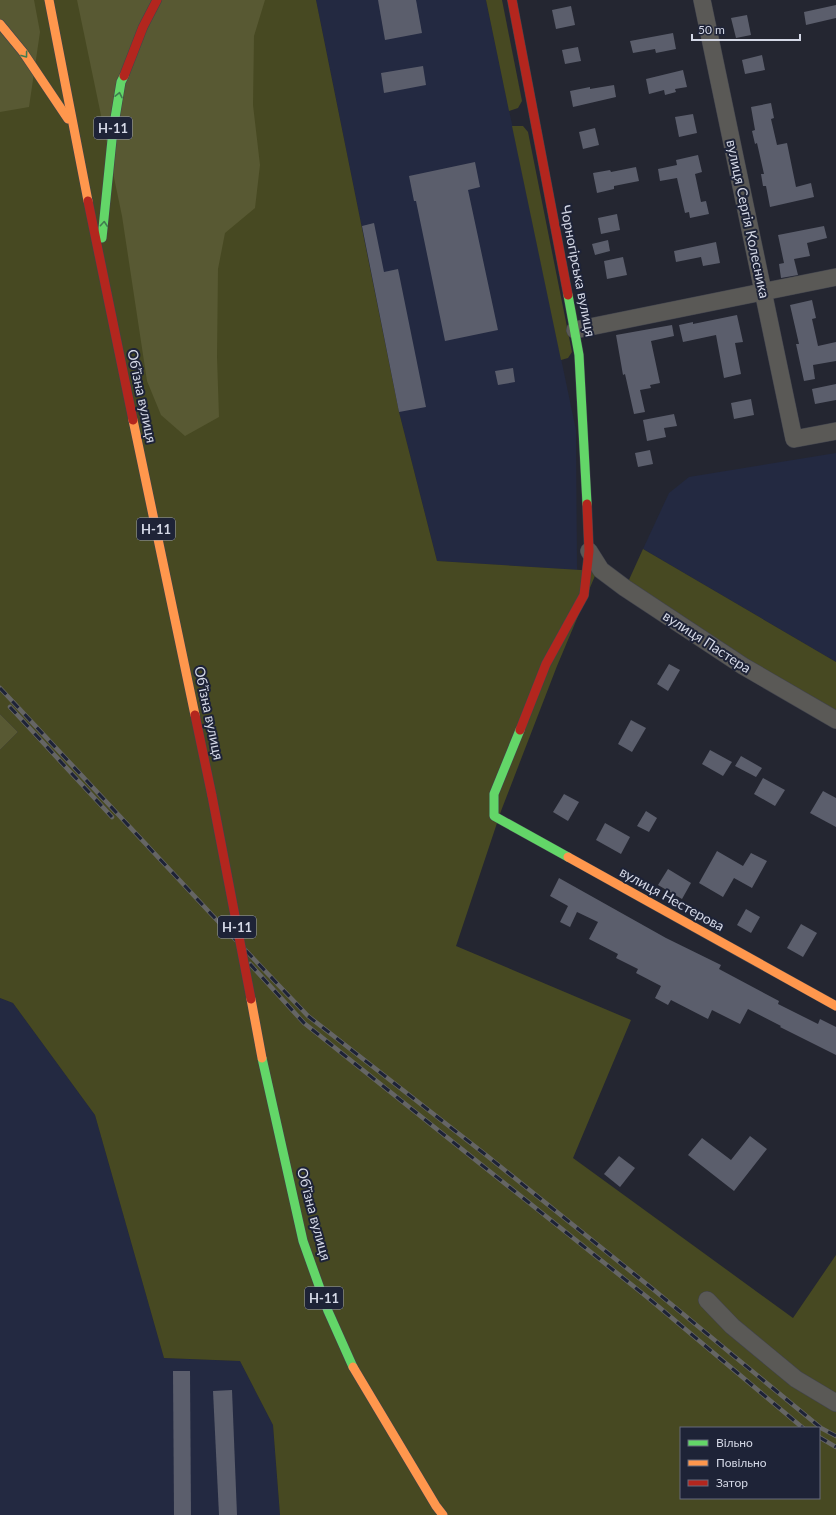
<svg xmlns="http://www.w3.org/2000/svg" width="836" height="1515" font-family="Lato,sans-serif">
  <style>
    .built { fill: #232941 }
    .green { fill: #474922; fill-rule: evenodd }
    .forest { fill: #585933 }
    .building { fill: #5b5e6c }
    .lines { fill: none; stroke-linecap: round; stroke-linejoin: round }
    .street-casing { stroke: #41434d; stroke-width: 18 }
    .fast-casing { stroke: #41434d; stroke-width: 10 }
    .slow-casing { stroke: #41434d; stroke-width: 10 }
    .jam-casing { stroke: #41434d; stroke-width: 10 }
    .street { stroke: #5a5956; stroke-width: 17 }
    .fast { stroke: #63d668; stroke-width: 9 }
    .slow { stroke: #ff974d; stroke-width: 9 }
    .jam { stroke: #b3261e; stroke-width: 9 }
    .rail-casing { stroke: #656565; stroke-width: 4.5 }
    .rail { stroke: #1e2337; stroke-width: 3; stroke-dasharray: 9; stroke-linecap: butt }
    .slow-bridge-casing { stroke: #41434d; stroke-width: 10; stroke-linecap: butt }
    .jam-bridge-casing { stroke: #41434d; stroke-width: 10; stroke-linecap: butt }
    .slow-bridge { stroke: #ff974d; stroke-width: 9 }
    .jam-bridge { stroke: #b3261e; stroke-width: 9 }
    .oneway { stroke: #407c50 }
    .labels { text-anchor: middle; stroke-width: 4; stroke-linejoin: round; paint-order: stroke }
    .shield { fill: #1e2337; stroke: #9da2b2; stroke-width: 1 }
    .shield-label { font-size: 13px; font-weight: bold; fill: #d4d8e6 }
    .street-label { font-size: 14px; fill: #d4d8e6; stroke: #1e2337 }
  </style>
  <rect width="100%" height="100%" fill="#242631"/>
  <g class="built">
    <path d="M316 0H486L576 430 577 570 437 561 399 412Z"/>
    <path d="M836 453V662L643 549 669 493 689 477Z"/>
    <path d="M0 998 13 1003 95 1115 164 1358 240 1361 273 1425 280 1515H0Z"/>
  </g>
  <g class="green">
    <path d="M0 0H316L399 412 437 561 597 571 557 666 501 811 456 946 631 1020 573 1158 793 1318 836 1255V1515H280L273 1425 240 1361 164 1358 95 1115 13 1003 0 998V750L18 732 0 714ZM681 1428H819V1498H681Z"/>
    <path d="M486 0H502L522 101 518 108 509 111Z"/>
    <path d="M512 126H523L528 132 572 352 568 358 561 360Z"/>
    <path d="M643 549 836 662V712L747 661 628 582Z"/>
  </g>
  <g class="forest">
    <path d="M0 0H34L40 32 29 107 0 112Z"/>
    <path d="M77 0H265L254 36 253 105 260 165 255 208 225 233 218 269 217 357 219 417 185 436 161 415 147 381 122 216Z"/>
    <path d="M0 714 18 732 0 750Z"/>
  </g>
  <g class="building">
    <path d="M378 0H416L422 33 385 40Z"/>
    <path d="M836 5V18L806 25 804 12Z"/>
    <path d="M571 6 575 25 556 29 552 10Z"/>
    <path d="M747 15 751 35 736 38 731 18Z"/>
    <path d="M673 33 676 49 656 53 655 49 633 53 630 41Z"/>
    <path d="M578 47 581 61 565 64 562 50Z"/>
    <path d="M762 55 765 70 745 74 742 60Z"/>
    <path d="M423 66 426 85 384 93 381 73Z"/>
    <path d="M683 70 687 87 675 89 676 92 665 95 664 90 649 94 646 79Z"/>
    <path d="M614 85 616 97 573 107 570 91 590 87V89Z"/>
    <path d="M771 103 774 118 771 119 777 145 787 143 796 187 811 183 814 197 770 207 766 186H763L761 174H764L757 143 755 144 752 131 755 130 751 107Z"/>
    <path d="M693 114 697 133 679 137 675 117Z"/>
    <path d="M595 128 599 145 583 149 579 132Z"/>
    <path d="M698 155 702 172 695 174 701 202 706 201 709 214 690 218 689 212 685 213 677 178 660 181 658 169 677 165 676 160Z"/>
    <path d="M475 162 480 187 468 190 498 330 445 341 416 201H414L409 176Z"/>
    <path d="M636 167 639 181 614 186V189L597 193 593 173 610 170 611 172Z"/>
    <path d="M617 214 620 230 601 234 598 218Z"/>
    <path d="M374 223 384 272 398 269 426 407 399 412 362 226Z"/>
    <path d="M824 226 827 238 807 243 810 256 794 259 798 275 781 278 779 264 784 263 778 235Z"/>
    <path d="M608 240 610 251 595 255 592 244Z"/>
    <path d="M716 242 720 263 703 266 701 257 676 262 674 251Z"/>
    <path d="M623 257 627 275 607 279 604 261Z"/>
    <path d="M812 300 816 318 812 319 818 346 836 342V361L813 365 815 379 804 381 796 344H799L790 305Z"/>
    <path d="M737 315 743 342 735 343 741 374 724 378 716 335 683 342 679 325 693 322V324Z"/>
    <path d="M672 325 674 336 651 341 660 383 650 385 651 388 640 390 645 412 634 414 625 374 623 375 616 335Z"/>
    <path d="M513 368 515 382 498 385 495 371Z"/>
    <path d="M836 384V400L815 404 812 389Z"/>
    <path d="M751 399 754 415 734 419 731 403Z"/>
    <path d="M674 414 677 426 664 428 666 437 647 441 643 420Z"/>
    <path d="M650 450 653 464 638 467 635 453Z"/>
    <path d="M669 664 680 670 668 691 657 684Z"/>
    <path d="M631 720 646 728 632 752 618 744Z"/>
    <path d="M710 750 732 762 723 776 702 764Z"/>
    <path d="M741 756 762 768 756 777 735 766Z"/>
    <path d="M763 778 785 790 775 806 754 794Z"/>
    <path d="M823 791 836 798V827L810 813Z"/>
    <path d="M564 794 579 802 568 821 553 812Z"/>
    <path d="M646 811 657 818 649 832 637 826Z"/>
    <path d="M605 823 630 837 621 854 596 840Z"/>
    <path d="M717 851 743 866 751 853 767 861 752 888 734 878 723 897 699 883Z"/>
    <path d="M668 869 691 883 682 899 658 885Z"/>
    <path d="M559 878 666 938 721 965 719 969 779 1001 778 1004 818 1024 820 1019 836 1027V1055L780 1027 781 1026 748 1009 740 1024 712 1010 708 1019 671 1000 668 1005 655 998 661 986 636 973 638 969 616 958 618 954 589 939 598 922 577 912 570 927 560 922 568 906 550 896Z"/>
    <path d="M746 909 760 917 751 933 737 925Z"/>
    <path d="M801 924 817 933 803 957 787 948Z"/>
    <path d="M750 1136 767 1149 734 1191 688 1155 702 1138 731 1160Z"/>
    <path d="M619 1156 635 1168 620 1187 604 1174Z"/>
    <path d="M173 1371H190L191 1515H174Z"/>
    <path d="M232 1390 237 1515H219L213 1391Z"/>
  </g>
  <g class="lines">
    <g class="street-casing">
      <g id="street">
        <path d="M702 0 794 439 836 431"/>
        <path d="M575 330 836 277"/>
        <path d="M589 551 601 570 625 588 743 666 836 720"/>
        <path d="M707 1300 732 1326 796 1379 836 1403"/>
      </g>
    </g>
    <g class="fast-casing">
      <g id="fast">
        <path d="M102 238 113 130 121 82 124 76"/>
        <path d="M568 295 579 355 587 504"/>
        <path d="M520 730 494 794V816L568 857"/>
        <path d="M262 1058 303 1241 328 1311 353 1367"/>
      </g>
    </g>
    <g class="slow-casing">
      <g id="slow">
        <path d="M49 0 88 201"/>
        <path d="M0 24 23 52 68 119"/>
        <path d="M133 420 195 715"/>
        <path d="M568 857 836 1006"/>
        <path d="M353 1367 436 1506 443 1515"/>
      </g>
    </g>
    <g class="jam-casing">
      <g id="jam">
        <path d="M512 0 568 295"/>
        <path d="M124 76 143 27 157 0"/>
        <path d="M88 201 133 420"/>
        <path d="M195 715 212 796"/>
        <path d="M520 730 546 664 584 595 589 551 587 504"/>
      </g>
    </g>
    <use href="#street" class="street"/>
    <use href="#fast" class="fast"/>
    <use href="#slow" class="slow"/>
    <use href="#jam" class="jam"/>
    <g class="rail-casing">
      <g id="rail">
        <path d="M0 688 213 916 308 1016 486 1155 654 1290 821 1428 836 1436"/>
        <path d="M10 707 112 817"/>
        <path d="M250 964 304 1023 647 1297 803 1428"/>
        <path d="M819 1437 836 1447"/>
      </g>
    </g>
    <use href="#rail" class="rail"/>
    <g class="slow-bridge-casing">
      <path id="slow-bridge" d="M251 999 262 1058"/>
    </g>
    <g class="jam-bridge-casing">
      <path id="jam-bridge" d="M212 796 251 999"/>
    </g>
    <use href="#slow-bridge" class="slow-bridge"/>
    <use href="#jam-bridge" class="jam-bridge"/>
  </g>
  <defs><path id="oneway-chevron" d="M-2-3.5L2.5 0L-2 3.5" fill="none" stroke-width="1.6" stroke-linecap="round" stroke-linejoin="round"/></defs>
  <g class="oneway">
    <use href="#oneway-chevron" transform="translate(25 55) rotate(54)"/>
    <use href="#oneway-chevron" transform="translate(119 95) rotate(-78)"/>
    <use href="#oneway-chevron" transform="translate(104 224) rotate(-85)"/>
  </g>
  <g class="labels">
    <g class="shield">
      <rect x="94" y="117" width="38" height="22" rx="3"/>
      <rect x="137" y="518" width="38" height="22" rx="3"/>
      <rect x="218" y="916" width="38" height="22" rx="3"/>
      <rect x="305" y="1287" width="38" height="22" rx="3"/>
    </g>
    <g class="shield-label">
      <text x="113" y="133">Н-11</text>
      <text x="156" y="534">Н-11</text>
      <text x="237" y="932">Н-11</text>
      <text x="324" y="1303">Н-11</text>
    </g>
    <g class="street-label">
      <text transform="translate(748 219) rotate(78)" y="5">вулиця Сергія Колесника</text>
      <text transform="translate(578 271) rotate(79)" y="5">Чорногірська вулиця</text>
      <text transform="translate(142 396) rotate(78)" y="5">Обʼїзна вулиця</text>
      <text transform="translate(707 642) rotate(33)" y="5">вулиця Пастера</text>
      <text transform="translate(209 713) rotate(78)" y="5">Обʼїзна вулиця</text>
      <text transform="translate(672 899) rotate(29)" y="5">вулиця Нестерова</text>
      <text transform="translate(314 1214) rotate(75)" y="5">Обʼїзна вулиця</text>
    </g>
  </g>
  <rect x="680" y="1427" width="140" height="72" fill="#1e2337" stroke="#676b7d"/>
  <rect x="688" y="1440" width="20" height="6" fill="#63d668" stroke="#676b7d"/>
  <text x="716" y="1447" font-size="12" fill="#d4d8e6">Вільно</text>
  <rect x="688" y="1460" width="20" height="6" fill="#ff974d" stroke="#676b7d"/>
  <text x="716" y="1467" font-size="12" fill="#d4d8e6">Повільно</text>
  <rect x="688" y="1480" width="20" height="6" fill="#b3261e" stroke="#676b7d"/>
  <text x="716" y="1487" font-size="12" fill="#d4d8e6">Затор</text>
  <path d="M692 34v6h108v-6" fill="none" stroke="#d4d8e6" stroke-width="2"/>
  <text x="698" y="34" font-size="12" fill="#d4d8e6" stroke="#1e2337" stroke-width="3" paint-order="stroke">50 m</text>
</svg>
